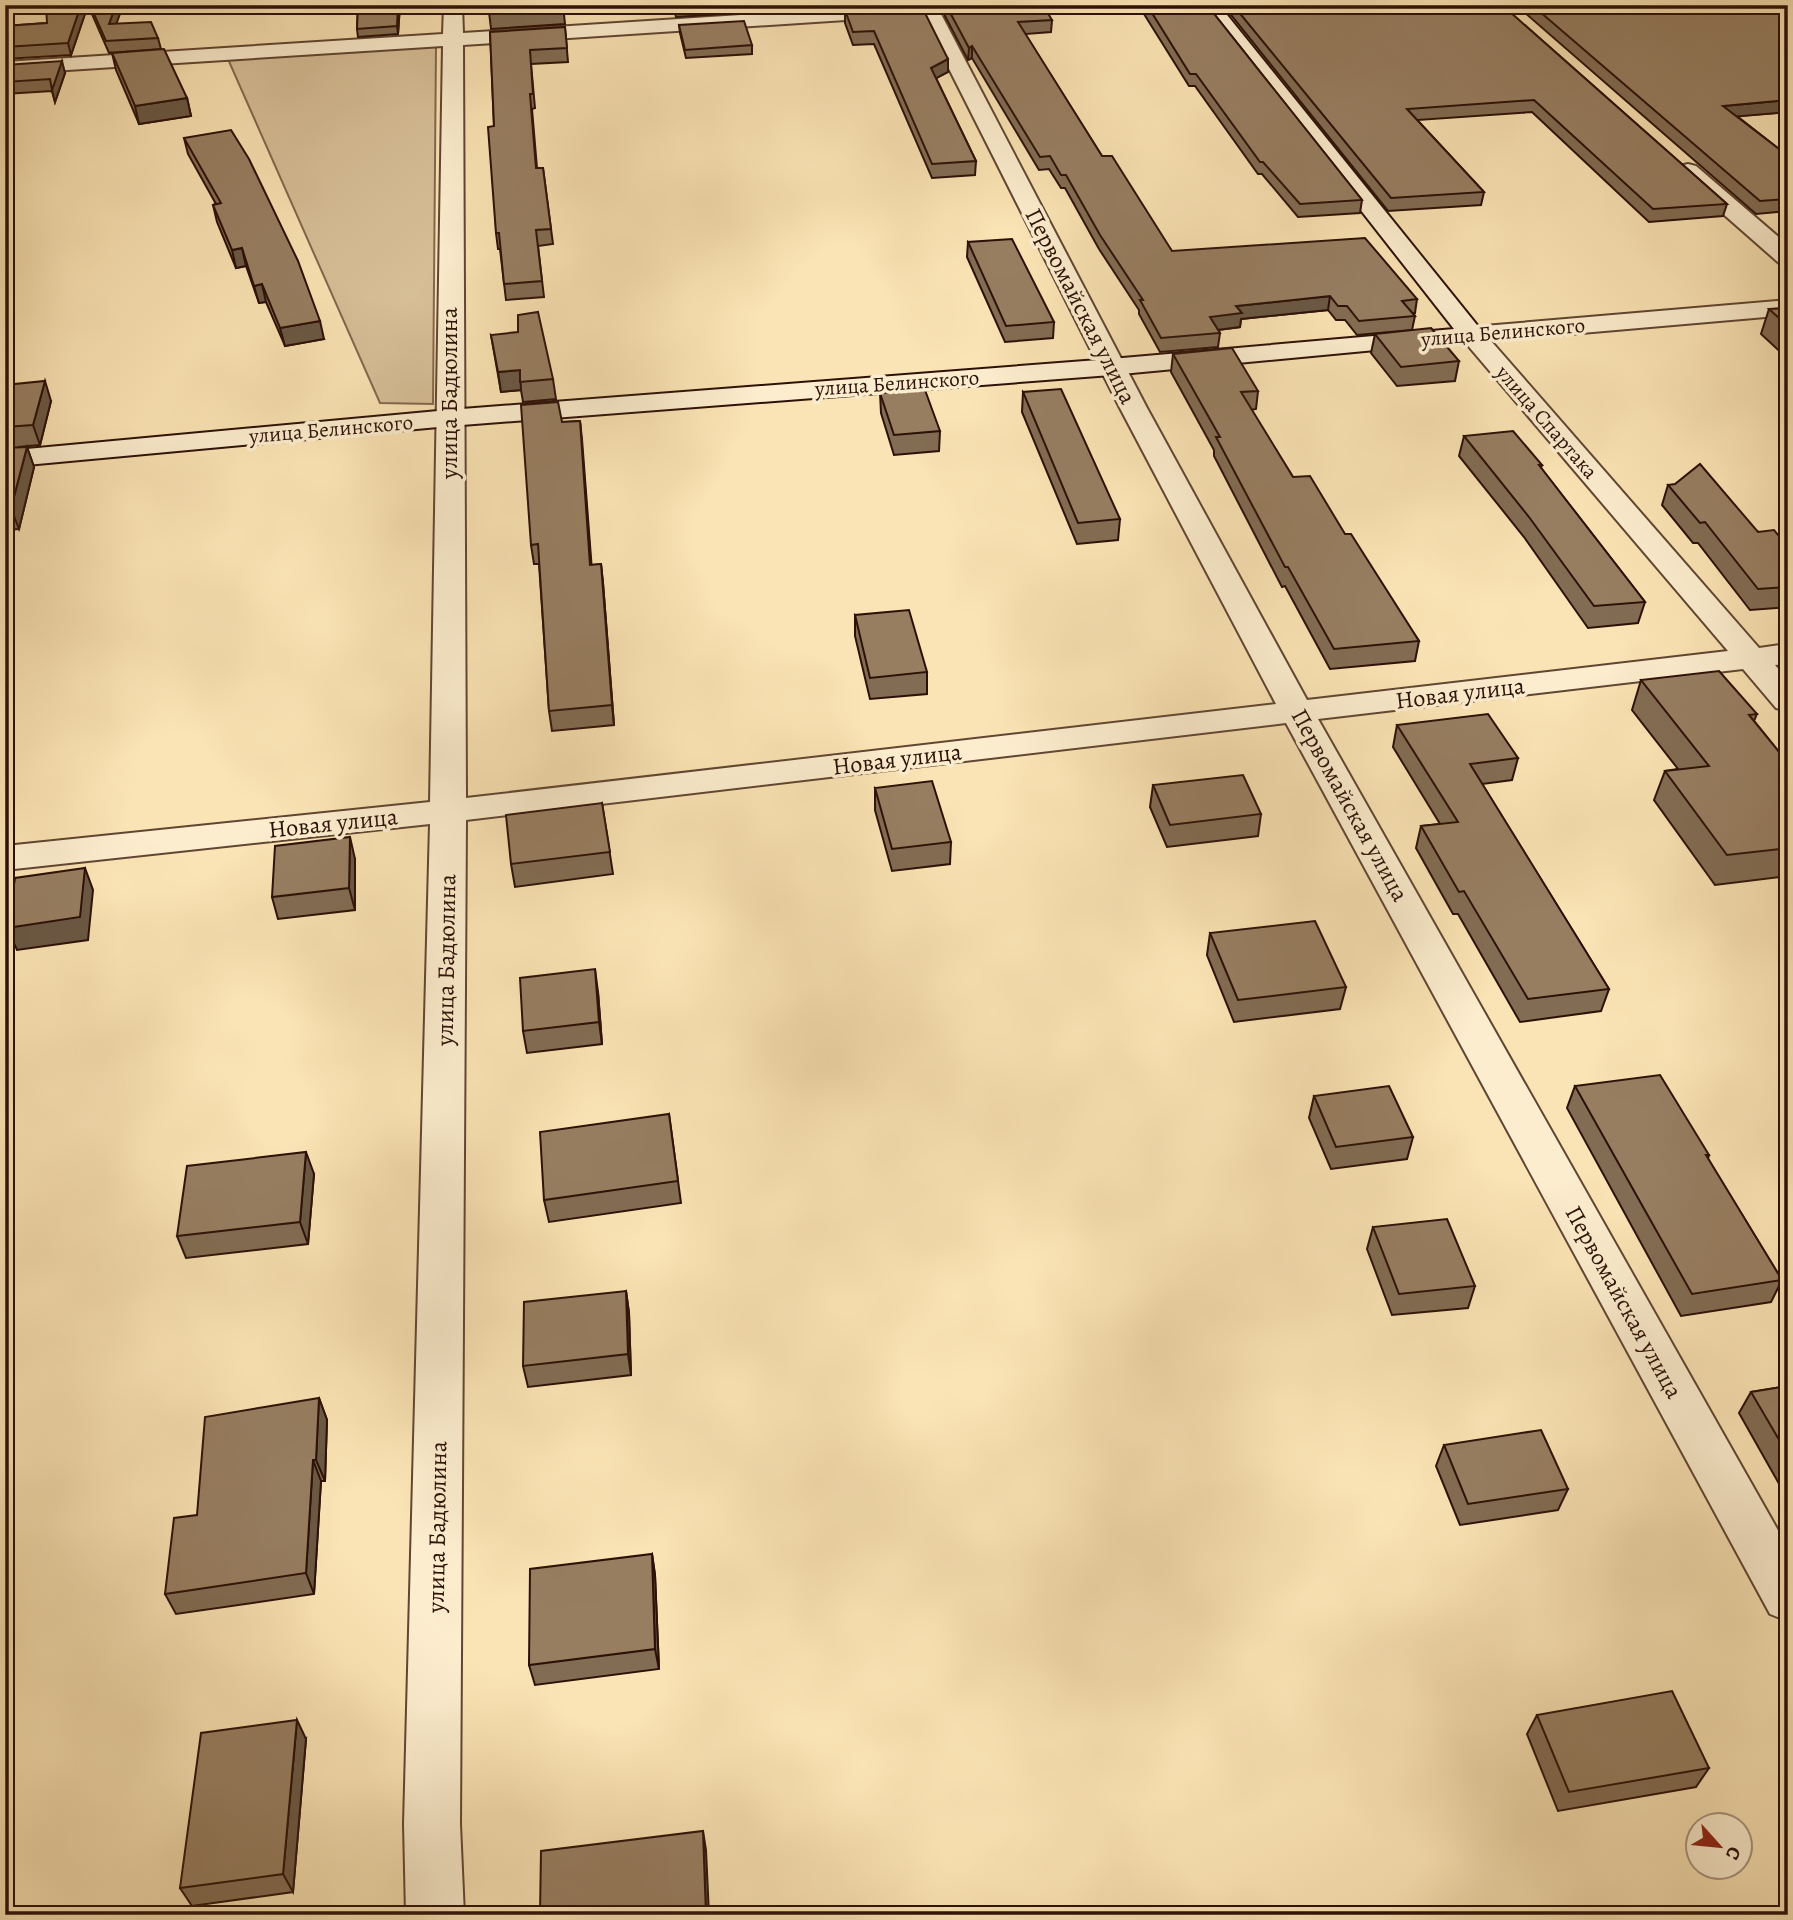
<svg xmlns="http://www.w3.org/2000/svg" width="1793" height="1920" font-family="Alegreya,serif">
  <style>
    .green { fill: #d7bf97; stroke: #82684f; stroke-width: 2 }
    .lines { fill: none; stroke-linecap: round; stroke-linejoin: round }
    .street-casing { stroke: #604632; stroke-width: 4 }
    .secondary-casing { stroke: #2c1107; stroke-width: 4 }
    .street { fill: #fcedce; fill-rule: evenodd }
    .secondary { fill: #fcedce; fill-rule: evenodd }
    .wall { fill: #826c53; stroke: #2c1107; stroke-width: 2 }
    .shaded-wall { fill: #6a5844; stroke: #2c1107; stroke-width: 2 }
    .building { fill: #977e61; stroke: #2c1107; stroke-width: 2 }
    .labels { text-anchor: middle; stroke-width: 7; stroke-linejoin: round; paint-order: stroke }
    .far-street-label { font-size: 21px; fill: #2c1107; stroke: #fcedce }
    .street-label { font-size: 24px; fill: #2c1107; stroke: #fcedce }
  </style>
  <rect width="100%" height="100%" fill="#fae3b4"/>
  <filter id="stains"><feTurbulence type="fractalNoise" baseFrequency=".00286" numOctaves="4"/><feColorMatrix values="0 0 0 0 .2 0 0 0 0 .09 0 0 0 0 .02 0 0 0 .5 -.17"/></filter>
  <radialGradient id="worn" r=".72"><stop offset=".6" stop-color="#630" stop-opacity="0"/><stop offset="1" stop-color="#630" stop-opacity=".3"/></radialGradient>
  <path class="green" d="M436 45 433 404 380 403 227 57Z"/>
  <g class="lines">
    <g class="street-casing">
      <g id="street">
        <path d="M444 5H462L463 33 897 5H999L990 11 941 14 1147 408 1307 700 1728 651 1459 335 1463 330 1472 327 1788 300V315L1491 341 1759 648 1788 644V664L1775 665 1788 680V711L1776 708 1743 669 1318 719 1788 1548V1621L1770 1614 1286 723 466 820 460 1824 464 1915H406L404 1824 430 824 5 870V846L430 802 443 46 5 74V62L443 34ZM922 15 1120 408 1276 704 466 798 463 45Z"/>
        <path d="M1688 164 1696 166 1788 245V265L1779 263 1680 176 1677 171 1680 166Z"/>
      </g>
    </g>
    <g class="secondary-casing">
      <path id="secondary" d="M1200 5H1219L1481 330 1485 335 1481 340 1111 375 449 426 5 467V451L449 410 1111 359 1454 329Z"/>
    </g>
    <use href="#street" class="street"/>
    <use href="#secondary" class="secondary"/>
  </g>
  <g class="wall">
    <path d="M88 5 71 55 5 59V26L47 23Z"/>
    <path d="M88 5H123L116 24 158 38 161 49 109 53Z"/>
    <path d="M358 5H400L398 34 358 37 357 29Z"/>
    <path d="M563 5 565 24 491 29 489 12Z"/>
    <path d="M673 5H738V13L676 17Z"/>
    <path d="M945 5 1052 20 1051 32 1025 34 1102 156 1172 251 1417 299 1415 313H1413L1415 316 1412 330 1357 335 1345 320H1336L1328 310 1241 319 1240 327 1218 330 1220 333 1218 347 1160 352 1139 314V310L1099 249 1065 188H1061L1049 169 1039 170 972 58 968 60 945 16Z"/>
    <path d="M1137 5H1207L1362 200 1360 213 1298 217 1262 174H1258L1195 86H1189L1144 14Z"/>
    <path d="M1223 5H1502L1727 204 1723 216 1649 222 1532 112 1417 120 1484 192 1481 205 1388 211Z"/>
    <path d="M1516 5H1788V112L1737 116 1788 156V211L1756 214Z"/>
    <path d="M845 10 948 72 936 78 976 161 975 175 932 178 874 44 853 45 845 23Z"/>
    <path d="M679 25 752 45V54L686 58 680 33Z"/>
    <path d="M565 27 568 62 531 64 535 108 532 109 537 168H543L553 244 538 246 544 297 506 300 500 249H498L496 233 494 126 490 32Z"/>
    <path d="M112 53 187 98 191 116 139 124 116 70Z"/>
    <path d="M5 65 65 73 55 102 52 91 5 94Z"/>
    <path d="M184 138 324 339 285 346 266 302 259 303 246 266 236 268 217 222 213 205 216 204 188 154Z"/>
    <path d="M968 242 1054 322 1053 338 1005 342 967 257Z"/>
    <path d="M1788 308V359L1761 334 1769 309Z"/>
    <path d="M1375 334 1459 361 1455 381 1397 386 1371 353Z"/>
    <path d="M491 335 553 379 556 399 523 402 521 390 501 392Z"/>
    <path d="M1173 354 1258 391 1256 409 1251 410 1293 477 1345 534 1419 641 1415 661 1330 669 1285 586 1282 587 1214 456V450L1171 372Z"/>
    <path d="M5 385 51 401 40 445 18 447H27L34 467 19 529 5 530Z"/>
    <path d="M1023 392 1120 519 1118 540 1077 544 1022 412Z"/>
    <path d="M880 393 940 431 939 451 894 455 881 413Z"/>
    <path d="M580 421 591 565 601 564 603 583 614 725 552 731 549 711 539 564H534L531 545 562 422Z"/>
    <path d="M1464 436 1542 465 1541 468 1645 602 1638 623 1588 628 1524 537 1459 456Z"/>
    <path d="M1668 485 1788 547V607L1750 610 1698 543H1693L1662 505Z"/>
    <path d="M855 615 927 672V694L870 699 855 636Z"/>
    <path d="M1641 680 1757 714 1754 721 1788 763V876L1715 885 1654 800 1665 771 1678 769 1632 710Z"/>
    <path d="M1397 725 1518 758 1512 780 1482 784 1609 989 1601 1011 1520 1022 1458 914H1453L1416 848 1421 826 1440 824 1393 747Z"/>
    <path d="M1153 785 1261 814 1258 836 1167 847 1150 807Z"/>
    <path d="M875 788 951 842 950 864 892 871 875 810Z"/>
    <path d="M602 803 613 874 515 887 511 864Z"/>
    <path d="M355 859V910L278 919 272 897Z"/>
    <path d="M1210 933 1346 987 1340 1009 1234 1022 1207 955Z"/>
    <path d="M598 992 602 1044 527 1053 523 1031Z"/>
    <path d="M1575 1086 1709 1155 1708 1159 1782 1280 1771 1302 1681 1316 1567 1108Z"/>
    <path d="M1314 1096 1413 1137 1407 1159 1331 1169 1309 1118Z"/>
    <path d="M669 1114 681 1203 549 1222 544 1200Z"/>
    <path d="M314 1174 308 1244 186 1258 177 1236Z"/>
    <path d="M1373 1227 1475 1286 1468 1308 1392 1315 1367 1249Z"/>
    <path d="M626 1291 629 1313 631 1375 528 1387 523 1366Z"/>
    <path d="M1788 1386V1488L1782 1489 1739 1413 1751 1392Z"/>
    <path d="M319 1398 327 1420 325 1481H321L314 1594 176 1614 165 1594 197 1515Z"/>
    <path d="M1444 1445 1568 1489 1558 1510 1460 1525 1436 1466Z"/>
    <path d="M652 1554 655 1575 659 1669 535 1685 529 1665Z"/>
    <path d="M1537 1715 1709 1768 1696 1787 1558 1811 1527 1734Z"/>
    <path d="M306 1739 293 1892 192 1906 180 1888Z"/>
  </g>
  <g class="shaded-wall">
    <path d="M81 5H88L71 55 68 43Z"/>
    <path d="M116 5H123L112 36 109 24Z"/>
    <path d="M398 5H400L398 34 397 26Z"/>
    <path d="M972 46V58L968 60 969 48Z"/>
    <path d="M948 59V72L931 81V68Z"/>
    <path d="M62 61 65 73 55 102 52 90Z"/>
    <path d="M187 98 191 116 139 124 135 106Z"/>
    <path d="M1788 100V112L1720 118 1723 106Z"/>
    <path d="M242 248 246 266 236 268 232 250Z"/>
    <path d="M262 284 266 302 259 303 254 286Z"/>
    <path d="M1330 296 1328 310 1241 319 1240 327 1209 331 1210 317 1236 306Z"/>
    <path d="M320 321 324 339 285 346 280 328Z"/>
    <path d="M520 370 521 390 501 392 498 372Z"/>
    <path d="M45 381 51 401 40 445 33 425Z"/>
    <path d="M580 421 582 439 593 584 590 565Z"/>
    <path d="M27 447 34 467 19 529 11 508Z"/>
    <path d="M601 564 603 583 614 725 612 705Z"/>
    <path d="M350 837 355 859V910L349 888Z"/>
    <path d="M85 868 93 890 88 940 17 950 7 928Z"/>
    <path d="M595 969 598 992 602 1044 599 1022Z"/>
    <path d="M306 1152 314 1174 308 1244 300 1222Z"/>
    <path d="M626 1291 629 1313 631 1375 628 1354Z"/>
    <path d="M319 1398 327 1420 325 1481 316 1460Z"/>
    <path d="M313 1460 321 1481 314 1594 306 1573Z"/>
    <path d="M652 1554 655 1575 659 1669 655 1649Z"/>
    <path d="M297 1720 306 1739 293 1892 283 1874Z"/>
    <path d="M703 1831 706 1850 709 1915H706Z"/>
  </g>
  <g class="building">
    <path d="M46 5H81L68 43 5 47V26L47 23Z"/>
    <path d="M90 5H116L109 24 151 22 158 38 106 41Z"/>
    <path d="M358 5H398L397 26 357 29Z"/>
    <path d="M489 5H563V8L489 12Z"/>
    <path d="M921 5 948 59 931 68 976 161 932 164 874 31 853 32 845 10Z"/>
    <path d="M946 5H1043L1052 20 1018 22 1102 156H1112L1172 251 1365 238 1417 299 1402 301 1415 316 1359 321 1347 306H1338L1330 296 1236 306 1242 313 1210 317 1220 333 1161 338 1140 300H1143L1100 235 1066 175H1061L1050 156 1040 157 972 46 969 48Z"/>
    <path d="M1147 5H1207L1362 200 1300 204 1263 162H1260L1196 74H1190Z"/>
    <path d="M1233 5H1502L1727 204 1653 209 1534 100 1407 109 1484 192 1391 198Z"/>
    <path d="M1532 5H1788V100L1723 106 1788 156V199L1760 201Z"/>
    <path d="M744 21 752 45 685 50 679 25Z"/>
    <path d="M565 27 567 48 530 50 533 94H530L536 168H543L551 229 536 230 542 281 504 284 499 233H496L488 127 494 126 490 32Z"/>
    <path d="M164 49 187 98 135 106 112 53Z"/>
    <path d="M62 61 52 90 50 79 5 82V65Z"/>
    <path d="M231 130 249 159 298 261 320 321 280 328 262 284 254 286 242 248 232 250 213 205 221 203 184 138Z"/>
    <path d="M1012 239 1054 322 1006 326 968 242Z"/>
    <path d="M1788 308V326L1769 309Z"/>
    <path d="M538 312 553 379 520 382V370L498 372 491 335 518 332V315Z"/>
    <path d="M1431 328 1459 361 1401 367 1375 334Z"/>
    <path d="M1232 348 1258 391 1241 392 1293 477 1310 476 1345 534H1351L1419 641 1334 649 1288 567H1285L1216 437H1220L1173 354Z"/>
    <path d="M45 381 33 425 5 427V385Z"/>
    <path d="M1061 389 1120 519 1078 523 1023 392Z"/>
    <path d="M925 390 940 431 894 435 880 393Z"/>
    <path d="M558 402 562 422 580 421 590 565 601 564 612 705 549 711 538 544 531 545 521 405Z"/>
    <path d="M1513 431 1542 465H1539L1645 602 1594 606 1529 517 1464 436Z"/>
    <path d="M27 447 11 508H5V448Z"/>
    <path d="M1700 464 1758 532 1774 530 1788 547V587L1758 589 1705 522 1700 523 1668 485 1675 484Z"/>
    <path d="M909 610 927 672 870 678 855 615Z"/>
    <path d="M1719 671 1757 714 1749 715 1788 763V848L1727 855 1665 771 1709 766 1641 680Z"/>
    <path d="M1488 714 1518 758 1470 764 1609 989 1528 999 1464 891 1459 892 1421 826 1458 822 1397 725Z"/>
    <path d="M1243 775 1261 814 1170 825 1153 785Z"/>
    <path d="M932 781 951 842 892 849 875 788Z"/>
    <path d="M602 803 610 852 511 864 506 815Z"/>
    <path d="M350 837 349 888 272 897 275 846Z"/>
    <path d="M85 868 80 917 7 928 15 878Z"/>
    <path d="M1315 921 1346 987 1238 1000 1210 933Z"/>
    <path d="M595 969 599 1022 523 1031 520 978Z"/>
    <path d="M1660 1075 1709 1155H1706L1782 1280 1692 1294 1575 1086Z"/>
    <path d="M1389 1086 1413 1137 1336 1147 1314 1096Z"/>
    <path d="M669 1114 678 1181 544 1200 540 1132Z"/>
    <path d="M306 1152 300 1222 177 1236 187 1166Z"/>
    <path d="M1447 1219 1475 1286 1399 1294 1373 1227Z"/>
    <path d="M626 1291 628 1354 523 1366 524 1302Z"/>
    <path d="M1788 1386V1455L1751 1392Z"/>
    <path d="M319 1398 316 1460H313L306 1573 165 1594 174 1518 197 1515 205 1417Z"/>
    <path d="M1541 1430 1568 1489 1468 1504 1444 1445Z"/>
    <path d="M652 1554 655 1649 529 1665 530 1569Z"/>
    <path d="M1672 1691 1709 1768 1569 1792 1537 1715Z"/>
    <path d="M297 1720 283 1874 180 1888 201 1733Z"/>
    <path d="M703 1831 706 1915H540L541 1851Z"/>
  </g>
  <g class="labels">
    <g class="far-street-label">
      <text transform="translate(1503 332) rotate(-5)" y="7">улица Белинского</text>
      <text transform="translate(897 383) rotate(-4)" y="7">улица Белинского</text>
      <text transform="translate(1547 422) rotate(49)" y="7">улица Спартака</text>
      <text transform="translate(331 429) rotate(-5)" y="7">улица Белинского</text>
    </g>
    <g class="street-label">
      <text transform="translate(1081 306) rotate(63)" y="8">Первомайская улица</text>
      <text transform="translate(449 393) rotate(-90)" y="8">улица Бадюлина</text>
      <text transform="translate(1460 693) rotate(-7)" y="8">Новая улица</text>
      <text transform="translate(897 759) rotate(-7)" y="8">Новая улица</text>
      <text transform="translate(1350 805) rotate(61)" y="8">Первомайская улица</text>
      <text transform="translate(333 823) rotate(-6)" y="8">Новая улица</text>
      <text transform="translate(446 960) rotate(-89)" y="8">улица Бадюлина</text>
      <text transform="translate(1624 1302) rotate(61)" y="8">Первомайская улица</text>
      <text transform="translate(437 1527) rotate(-89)" y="8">улица Бадюлина</text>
    </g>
  </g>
  <rect width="1793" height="1920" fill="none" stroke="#fae3b4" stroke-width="28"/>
  <rect x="7" y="7" width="1779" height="1906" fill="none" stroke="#2c1107" stroke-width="3.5"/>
  <rect x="14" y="14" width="1765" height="1892" fill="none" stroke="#2c1107" stroke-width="2"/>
  <g transform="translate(1719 1846) rotate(117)"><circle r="33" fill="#fcedce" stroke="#a9957e" stroke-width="2"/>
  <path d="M0-5L12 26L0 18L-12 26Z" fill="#8f2418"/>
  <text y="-10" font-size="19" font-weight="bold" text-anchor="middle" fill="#2c1107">С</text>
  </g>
  <rect width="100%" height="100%" filter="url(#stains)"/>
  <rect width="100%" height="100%" fill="url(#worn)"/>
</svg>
